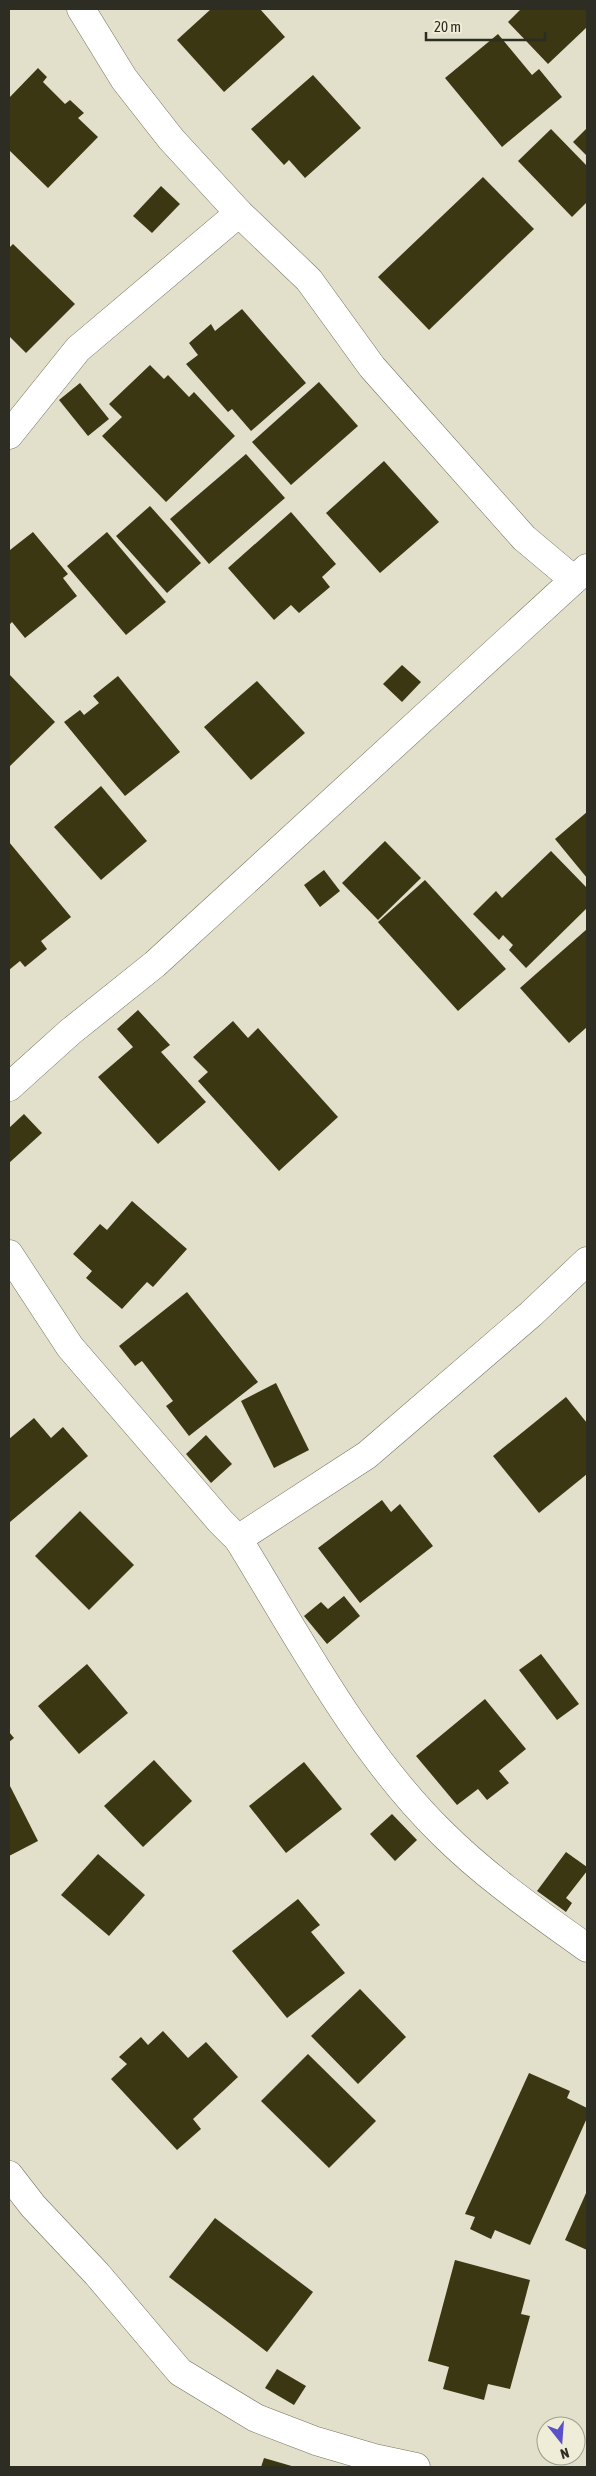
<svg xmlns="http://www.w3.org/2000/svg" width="596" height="2476" font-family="'Asap Condensed',sans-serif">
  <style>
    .building { fill: #3a3712 }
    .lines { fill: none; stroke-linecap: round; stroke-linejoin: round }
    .minor-casing { stroke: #74735f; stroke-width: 29 }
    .minor { stroke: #fff; stroke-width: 28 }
  </style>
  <rect width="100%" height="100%" fill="#e2e0ca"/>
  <g class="building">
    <path d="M211 9H260L285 37 224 92 177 40Z"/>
    <path d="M521 9H587V27L548 64 508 22Z"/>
    <path d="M498 34 532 75 539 69 562 97 502 147 445 78Z"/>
    <path d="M38 68 47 77 43 82 65 104 70 100 84 113 78 118 98 137 48 188 9 150V98Z"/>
    <path d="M313 75 361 128 305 178 289 160 284 165 251 129Z"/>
    <path d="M587 128V156L573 142Z"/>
    <path d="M551 129 587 166V202L572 217 518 161Z"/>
    <path d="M483 177 534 229 429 330 378 277Z"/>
    <path d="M161 186 180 204 152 233 133 216Z"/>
    <path d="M13 244 75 304 26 353 9 336V248Z"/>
    <path d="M242 309 306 383 251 431 232 409 228 412 186 364 198 355 189 343 211 324 215 331Z"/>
    <path d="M150 365 164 379 168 375 189 397 194 392 235 436 166 502 102 436 122 417 109 404Z"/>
    <path d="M319 382 358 426 291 485 252 442Z"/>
    <path d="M80 383 109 419 88 436 59 400Z"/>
    <path d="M246 454 285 498 209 564 170 519Z"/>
    <path d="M384 461 439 522 380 573 326 513Z"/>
    <path d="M150 506 201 563 167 593 116 536Z"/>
    <path d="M291 512 336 564 322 577 330 587 299 613 291 605 274 620 228 568Z"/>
    <path d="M33 532 68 574 63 578 77 596 25 638 12 622 9 625V548L10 550Z"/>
    <path d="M107 532 166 602 126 635 67 566Z"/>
    <path d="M402 665 421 682 402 702 383 684Z"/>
    <path d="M9 674 55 722 9 767Z"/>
    <path d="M118 676 180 752 125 796 64 722 80 710 84 715 99 703 93 696Z"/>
    <path d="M257 681 305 733 251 780 204 727Z"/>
    <path d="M101 786 147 841 101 880 54 827Z"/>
    <path d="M587 812V878L555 839Z"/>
    <path d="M385 841 421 878 378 920 342 883Z"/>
    <path d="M9 842 71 917 41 941 47 949 25 967 20 961 9 970Z"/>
    <path d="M551 851 587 888V908L526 968 509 950 513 945 503 935 499 940 473 914 496 891 502 898Z"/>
    <path d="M324 870 340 891 320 907 304 885Z"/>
    <path d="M425 880 506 969 458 1011 378 922Z"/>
    <path d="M587 929V1027L569 1043 520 988Z"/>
    <path d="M138 1010 170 1045 161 1052 206 1102 158 1144 98 1077 133 1047 117 1029Z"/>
    <path d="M233 1021 248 1038 258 1028 338 1117 279 1171 198 1081 208 1072 193 1057Z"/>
    <path d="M24 1114 42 1133 9 1163V1128Z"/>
    <path d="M132 1201 187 1249 153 1287 147 1282 122 1309 86 1278 92 1271 73 1254 100 1224 107 1230Z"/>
    <path d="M187 1292 258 1382 189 1436 166 1406 173 1401 142 1361 135 1366 119 1346Z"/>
    <path d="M276 1383 309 1450 274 1468 241 1401Z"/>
    <path d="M566 1397 587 1423V1474L539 1513 493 1456Z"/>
    <path d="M34 1418 51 1438 63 1427 88 1456 10 1522 9 1439Z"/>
    <path d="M206 1435 232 1464 211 1483 186 1454Z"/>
    <path d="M382 1500 391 1512 400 1504 433 1546 360 1603 318 1548Z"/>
    <path d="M80 1511 134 1565 89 1610 35 1556Z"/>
    <path d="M344 1596 360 1616 327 1644 304 1616 321 1602 328 1609Z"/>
    <path d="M541 1654 579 1704 557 1720 519 1670Z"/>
    <path d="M87 1664 128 1713 79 1754 38 1706Z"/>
    <path d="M485 1699 526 1749 499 1771 509 1783 487 1800 478 1789 457 1805 416 1756Z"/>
    <path d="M9 1732 14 1738 9 1742Z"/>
    <path d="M154 1760 192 1801 143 1847 104 1806Z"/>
    <path d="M304 1762 342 1809 286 1853 249 1806Z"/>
    <path d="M9 1784 38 1841 9 1856Z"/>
    <path d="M392 1814 417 1840 395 1861 370 1834Z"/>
    <path d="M566 1852 587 1867V1871L566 1898 572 1903 566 1912 537 1891Z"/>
    <path d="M98 1854 145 1895 109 1936 61 1895Z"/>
    <path d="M298 1899 320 1925 311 1932 345 1973 287 2018 232 1951Z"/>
    <path d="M360 1989 406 2037 358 2084 311 2036Z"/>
    <path d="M163 2031 188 2058 206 2042 238 2077 193 2119 201 2129 177 2150 111 2079 127 2064 119 2057 141 2037 148 2045Z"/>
    <path d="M308 2054 376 2121 329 2168 261 2101Z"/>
    <path d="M529 2073 570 2091 567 2098 587 2108V2118L530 2245 495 2230 491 2239 470 2229 475 2217 465 2214Z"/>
    <path d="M587 2191V2250L565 2240Z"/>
    <path d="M215 2218 313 2292 267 2352 169 2277Z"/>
    <path d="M455 2260 530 2280 521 2314 530 2316 510 2389 488 2384 484 2400 443 2389 449 2367 428 2361Z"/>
    <path d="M277 2369 306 2386 294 2405 265 2388Z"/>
    <path d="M264 2458 295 2467H261Z"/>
  </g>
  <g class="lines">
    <g class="minor-casing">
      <g id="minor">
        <path d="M81 9 124 79 171 139 239 213 309 280 372 367 524 538 574 580"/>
        <path d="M9 435 78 349 239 213"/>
        <path d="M9 1087 70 1032 155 964 587 568"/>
        <path d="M9 1254 70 1347 220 1521 238 1539C299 1638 359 1752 442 1833 486 1877 537 1912 587 1948"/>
        <path d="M238 1539 367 1455 531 1314 587 1261"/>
        <path d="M9 2175 33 2206 97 2274 180 2372 256 2418 316 2441 374 2458 416 2467"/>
      </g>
    </g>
    <use href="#minor" class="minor"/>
  </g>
  <rect width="596" height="2476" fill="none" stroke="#2d2d24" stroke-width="20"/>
  <g transform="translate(561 2441) rotate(163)"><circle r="24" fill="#efedd7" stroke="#a1a08f"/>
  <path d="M0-4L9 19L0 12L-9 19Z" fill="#5c50c8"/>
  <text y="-8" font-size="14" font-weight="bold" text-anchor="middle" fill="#2d2d24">N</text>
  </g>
  <path d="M426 32v8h119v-8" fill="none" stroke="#2d2d24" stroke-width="2.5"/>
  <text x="434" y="32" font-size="15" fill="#2d2d24" stroke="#efedd7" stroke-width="4" paint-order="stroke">20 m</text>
</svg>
